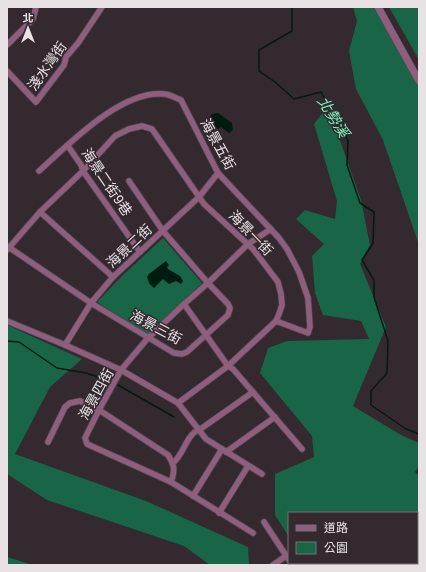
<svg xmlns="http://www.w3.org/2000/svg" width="426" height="572" font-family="Arial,'Noto Sans TC',sans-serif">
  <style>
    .green { fill: #196548 }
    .water { fill: #001b0f }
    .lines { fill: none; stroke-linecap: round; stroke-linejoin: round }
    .stream { stroke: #001b0f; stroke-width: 1.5 }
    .minor-casing { stroke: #50474c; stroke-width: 7 }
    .tertiary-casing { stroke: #50474c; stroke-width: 8 }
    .minor { stroke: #8e5e7c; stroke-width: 5.5 }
    .tertiary { stroke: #8e5e7c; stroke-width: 7 }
    .labels { text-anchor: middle; stroke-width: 3; stroke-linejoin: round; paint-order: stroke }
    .street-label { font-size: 14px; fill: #e8e2e5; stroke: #33292f }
    .water-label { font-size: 15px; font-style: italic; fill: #79f9c2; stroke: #33292f }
  </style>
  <rect width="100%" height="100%" fill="#33292f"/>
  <g class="green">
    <path d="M353 7H376L419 84V245L383 140 356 89 349 51 357 21Z"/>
    <path d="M389 7H419V60Z"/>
    <path d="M328 106 361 200 370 245 360 264 386 327 353 406 401 435 419 443V466L415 472 419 476V565H307L305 563H417V513H289V537L275 515V474L314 457 312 436 260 373 268 348 287 341 369 339 361 321 323 315 315 293 312 256 324 244 296 219 305 210 335 219 337 201 314 124Z"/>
    <path d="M163 238 202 283 147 335 97 302 123 275Z"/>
    <path d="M7 325 82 359 50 387 15 454 146 501 248 547 249 565H210L184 546 47 500 7 474Z"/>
    <path d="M7 557 33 565H7Z"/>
  </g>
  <g class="water">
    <path d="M218 113 232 123 233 130 229 133 221 127 218 129C209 124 213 124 210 116L212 114Z"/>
    <path d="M166 261 169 265 167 267 168 269 180 276 183 281 181 284 176 281 169 284 163 279 154 288 149 283 147 277 149 274Z"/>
  </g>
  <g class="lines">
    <g class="stream">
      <path d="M292 7V31L259 50V71L275 82 294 99 321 92 348 141 347 165 360 203 374 212 373 243 362 260 374 280V297L388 341 387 373 371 391V405L406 429 419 434"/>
      <path d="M7 341 19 342 57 368 86 373 111 381"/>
      <path d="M118 385 174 417"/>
    </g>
    <g class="minor-casing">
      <g id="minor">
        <path d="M7 45 33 19 36 7"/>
        <path d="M7 71 36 102 64 65 66 57 78 43 102 7"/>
        <path d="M68 146 81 165 83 171 140 252"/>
        <path d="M39 171C69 144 121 90 164 94 169 94 176 98 181 100L218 173 279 238 287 249 299 272 308 298 310 327 308 333 276 321"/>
        <path d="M40 212 113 277"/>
        <path d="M7 246 91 303 174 353 182 354 187 352 228 315 230 308 228 304 208 283 163 231 129 181"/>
        <path d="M7 250 40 212 83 171 115 136 129 129 142 126 152 129 204 204 253 249 278 282 281 294 282 305 279 314 276 321 228 366 178 403 121 370 65 345 7 321"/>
        <path d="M184 304 228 366 233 369 302 449"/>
        <path d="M65 345 91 303 113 277 199 197 218 173"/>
        <path d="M178 403 206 439 262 474"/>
        <path d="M48 442 65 407 70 403 80 401 99 410 168 455C175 466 175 471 171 482"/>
        <path d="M226 452 275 417"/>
        <path d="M173 463C185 453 186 433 202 428L253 392"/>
        <path d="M193 496 222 449"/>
        <path d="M219 513 248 466"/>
        <path d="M264 522 289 560"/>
        <path d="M253 533 171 482 87 444 85 438 99 410 121 370 148 338 184 304 208 283 248 244 271 229"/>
        <path d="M273 565 286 556"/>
      </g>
    </g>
    <g class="tertiary-casing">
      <path id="tertiary" d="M378 7 419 81"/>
    </g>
    <use href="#minor" class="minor"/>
    <use href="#tertiary" class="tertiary"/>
  </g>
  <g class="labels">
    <g class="street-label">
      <text transform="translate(47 66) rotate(-55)" y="5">淺水灣街</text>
      <text transform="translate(218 144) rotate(61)" y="5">海景五街</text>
      <text transform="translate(107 182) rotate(56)" y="5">海景二街9巷</text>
      <text transform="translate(251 233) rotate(46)" y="5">海景一街</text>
      <text transform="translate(129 246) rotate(-43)" y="5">海景二街</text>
      <text transform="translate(156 327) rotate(28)" y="5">海景三街</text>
      <text transform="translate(96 394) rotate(-61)" y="5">海景四街</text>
    </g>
    <g class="water-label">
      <text transform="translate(333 117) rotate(58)" y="5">北勢溪</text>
    </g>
  </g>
  <rect width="426" height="572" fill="none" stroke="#e8e2e5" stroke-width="16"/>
  <rect x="288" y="512" width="130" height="52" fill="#33292f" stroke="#7b7378"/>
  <rect x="296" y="525" width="20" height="6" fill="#8e5e7c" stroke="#7b7378"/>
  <text x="324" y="532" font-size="12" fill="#e8e2e5">道路</text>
  <rect x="296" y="542" width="20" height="12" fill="#196548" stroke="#7b7378"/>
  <text x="324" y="552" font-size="12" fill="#e8e2e5">公園</text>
  <g transform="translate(28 28)" stroke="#33292f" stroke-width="3" paint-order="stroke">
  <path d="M0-3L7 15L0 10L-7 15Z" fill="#e8e2e5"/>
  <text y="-6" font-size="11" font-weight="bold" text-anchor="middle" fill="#e8e2e5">北</text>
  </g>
</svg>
